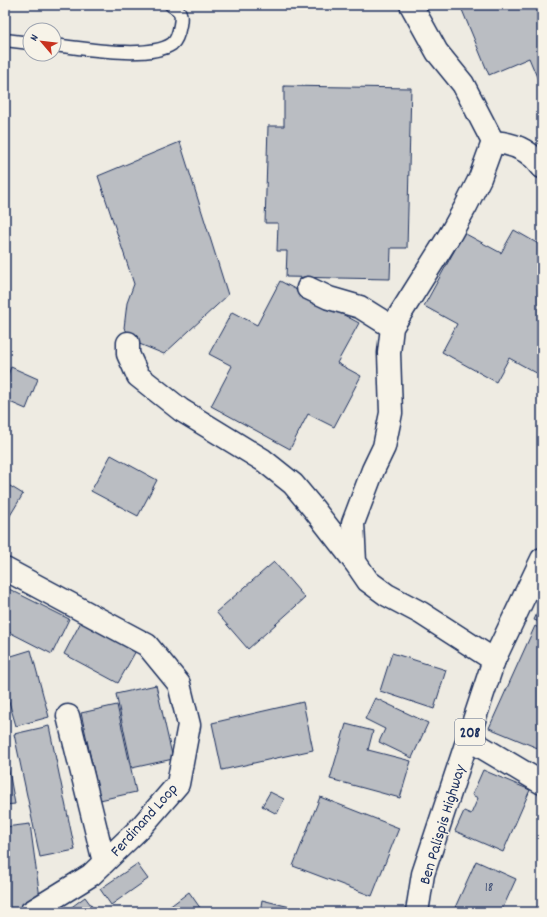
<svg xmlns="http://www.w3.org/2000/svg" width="547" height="917" font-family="Dekko,sans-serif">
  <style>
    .building { fill: #babdc2; stroke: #1b2f5e }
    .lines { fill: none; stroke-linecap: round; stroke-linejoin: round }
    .lane-casing { stroke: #1b2f5e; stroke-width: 15 }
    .street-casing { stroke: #1b2f5e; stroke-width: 25 }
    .secondary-casing { stroke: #1b2f5e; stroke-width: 25 }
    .primary-casing { stroke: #1b2f5e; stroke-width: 25 }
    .lane { stroke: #f7f3e8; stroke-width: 12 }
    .street { stroke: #f7f3e8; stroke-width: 22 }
    .secondary { stroke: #f7f3e8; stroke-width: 22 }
    .primary { stroke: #f7f3e8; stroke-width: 22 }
    .labels { text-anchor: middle; stroke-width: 3; stroke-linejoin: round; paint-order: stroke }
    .number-label { font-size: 14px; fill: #435277 }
    .shield { fill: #f7f3e8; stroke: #5d6a87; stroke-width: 1 }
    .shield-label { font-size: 15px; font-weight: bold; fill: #1b2f5e }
    .street-label { font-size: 16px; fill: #1b2f5e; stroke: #f7f3e8 }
  </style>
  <rect width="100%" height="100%" fill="#eeebe2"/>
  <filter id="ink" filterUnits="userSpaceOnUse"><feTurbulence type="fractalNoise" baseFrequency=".025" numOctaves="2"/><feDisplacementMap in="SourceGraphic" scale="8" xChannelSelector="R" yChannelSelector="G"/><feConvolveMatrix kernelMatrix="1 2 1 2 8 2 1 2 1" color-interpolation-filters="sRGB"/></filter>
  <g filter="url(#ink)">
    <g class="building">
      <path d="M460 5H542V89L529 58 489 75Z"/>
      <path d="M284 86 411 88 407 248H391L390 279 286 277 287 251H277L278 223H265L268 126H284Z"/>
      <path d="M180 142 228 295 164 354 137 343 124 328 127 303 134 284 98 176Z"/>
      <path d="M514 230 542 246V376L509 358 496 382 442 352 457 324 424 306 464 233 501 253Z"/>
      <path d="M280 281 359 323 337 363 361 376 334 427 308 414 290 449 211 406 232 366 209 354 232 312 257 325Z"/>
      <path d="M11 367 38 379 26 409 5 400V382Z"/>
      <path d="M111 455 157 480 138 516 91 491Z"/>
      <path d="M5 483 23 494 5 524Z"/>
      <path d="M274 562 305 598 248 649 216 612Z"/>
      <path d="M5 587 69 619 52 654 5 630Z"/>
      <path d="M542 602V623L534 620Z"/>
      <path d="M83 618 138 647 118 683 64 654Z"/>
      <path d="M535 626 542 630V744L540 749 489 728Z"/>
      <path d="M31 650 49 717 16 726 5 688V658Z"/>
      <path d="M392 653 446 670 434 709 380 691Z"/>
      <path d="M156 685 173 759 132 768 116 694Z"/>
      <path d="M375 698 428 723 412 758 379 742 385 729 365 719Z"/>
      <path d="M303 702 313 750 222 770 212 723Z"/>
      <path d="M117 705 136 792 100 800 81 713Z"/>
      <path d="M346 724 373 731 368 750 411 761 400 798 330 779Z"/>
      <path d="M49 726 75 850 40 857 14 734Z"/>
      <path d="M5 749 15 804 5 805Z"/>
      <path d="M483 770 530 790 503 852 455 831 464 811 471 814 478 798 472 795Z"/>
      <path d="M270 792 284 799 277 814 262 806Z"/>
      <path d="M320 797 399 828 372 896 293 866Z"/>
      <path d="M30 824 40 898 25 912H5V827Z"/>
      <path d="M476 861 516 879 501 912H453Z"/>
      <path d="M137 864 148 879 111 905 100 889Z"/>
      <path d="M189 892 203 912H171L168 908Z"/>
      <path d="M85 897 96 912H65Z"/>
      <path d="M262 900 290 907 289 912H260Z"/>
    </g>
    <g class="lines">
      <g class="lane-casing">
        <g id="lane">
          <path d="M5 40 30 43"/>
          <path d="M54 45C82 48 149 60 172 44 177 40 179 31 180 25 182 14 181 11 171 5"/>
        </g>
      </g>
      <g class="street-casing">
        <g id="street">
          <path d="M411 5 437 52 463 84 493 142 480 178 466 206 451 233 392 327 389 353 391 413 384 447 373 470 353 523 355 562 368 581 387 595 421 613 494 660"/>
          <path d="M493 142C513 143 530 150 542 167"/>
          <path d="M308 288 329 298 360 307 392 327"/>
          <path d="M128 343V354L138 376 181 410 263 460 293 484 313 508 355 562"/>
          <path d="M5 569 147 645 179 684 189 725 178 784 141 827 91 875 31 912"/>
          <path d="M68 716 104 862"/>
        </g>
      </g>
      <g class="secondary-casing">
        <path id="secondary" d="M468 739 542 783"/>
      </g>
      <g class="primary-casing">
        <path id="primary" d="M417 912 423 874 494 660 542 559"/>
      </g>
      <use href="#lane" class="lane"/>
      <use href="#street" class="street"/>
      <use href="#secondary" class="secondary"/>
      <use href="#primary" class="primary"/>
    </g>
  </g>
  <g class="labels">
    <g class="number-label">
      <text x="489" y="891">18</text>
    </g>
    <rect class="shield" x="455" y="719" width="30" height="26" rx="3"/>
    <g class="shield-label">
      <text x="470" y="737">208</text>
    </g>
    <g class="street-label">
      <text transform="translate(143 819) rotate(-48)" y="6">Ferdinand Loop</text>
      <text transform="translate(441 824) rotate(-73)" y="6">Ben Palispis Highway</text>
    </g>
  </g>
  <rect width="547" height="917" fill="none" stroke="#f7f3e8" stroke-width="20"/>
  <rect x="10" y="10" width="527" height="897" fill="none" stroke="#1b2f5e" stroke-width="1.5" filter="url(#ink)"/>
  <g transform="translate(42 42) rotate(298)"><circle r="19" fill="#f7f3e8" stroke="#9fa5b1"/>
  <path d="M0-3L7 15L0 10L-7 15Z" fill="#c8321e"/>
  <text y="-6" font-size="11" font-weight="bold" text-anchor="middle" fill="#1b2f5e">N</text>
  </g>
</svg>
